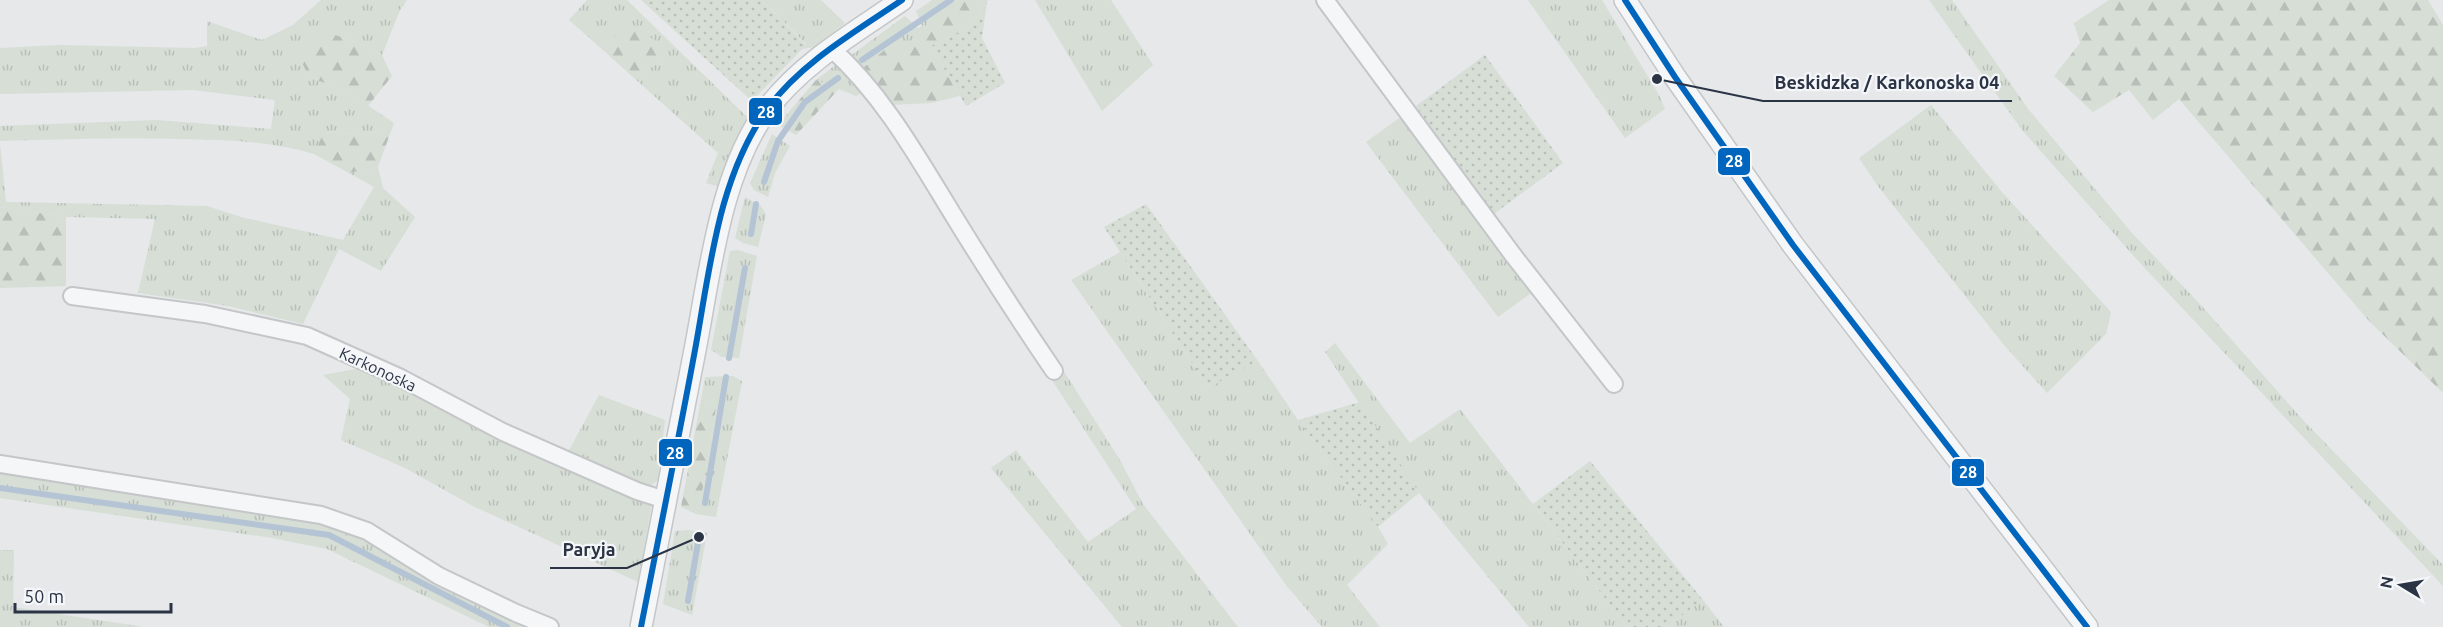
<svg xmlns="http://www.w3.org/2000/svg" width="2443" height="627" font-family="Ubuntu,sans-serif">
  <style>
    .grass { fill: url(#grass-tufts) }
    .forest { fill: url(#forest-firs) }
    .garden { fill: url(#garden-dots) }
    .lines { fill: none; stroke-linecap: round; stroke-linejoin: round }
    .stream { stroke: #b4c4d5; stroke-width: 6 }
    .minor-casing { stroke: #c4c6c8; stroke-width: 20 }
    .tertiary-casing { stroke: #c4c6c8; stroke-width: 24 }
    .minor { stroke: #f5f6f7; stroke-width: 16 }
    .tertiary { stroke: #f5f6f7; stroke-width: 21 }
    .bus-1-casing { stroke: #f4f6f9; stroke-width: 10 }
    .bus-1 { stroke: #0065bd; stroke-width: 6 }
    .labels { text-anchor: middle; stroke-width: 4.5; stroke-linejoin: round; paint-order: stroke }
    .street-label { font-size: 16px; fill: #2b3445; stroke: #f4f6f9 }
    .leader { fill: none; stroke: #2b3445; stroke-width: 2 }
    .callout-dot { fill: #2b3445; stroke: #f4f6f9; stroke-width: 2 }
    .callout-label { font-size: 18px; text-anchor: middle; font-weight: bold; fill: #2b3445; stroke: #f4f6f9; stroke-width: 4.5; stroke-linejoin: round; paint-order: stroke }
    .line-badge { stroke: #f4f6f9; stroke-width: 2 }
    .badge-label { font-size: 16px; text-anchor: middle; font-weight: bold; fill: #fff }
  </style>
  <defs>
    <pattern id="grass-tufts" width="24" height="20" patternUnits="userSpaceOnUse" patternTransform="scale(1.5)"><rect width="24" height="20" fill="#d6ded6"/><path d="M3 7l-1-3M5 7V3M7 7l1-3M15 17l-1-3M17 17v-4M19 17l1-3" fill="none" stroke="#b8bfb9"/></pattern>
    <pattern id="forest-firs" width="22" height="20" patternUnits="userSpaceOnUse" patternTransform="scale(1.5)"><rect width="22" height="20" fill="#d6ded6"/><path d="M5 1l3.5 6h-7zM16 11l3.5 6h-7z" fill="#b8bfb9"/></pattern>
    <pattern id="garden-dots" width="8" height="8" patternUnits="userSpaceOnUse" patternTransform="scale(1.5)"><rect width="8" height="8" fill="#d6ded6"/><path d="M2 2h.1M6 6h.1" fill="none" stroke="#b8bfb9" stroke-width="1.8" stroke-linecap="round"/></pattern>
  </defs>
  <rect width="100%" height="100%" fill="#e6e8ea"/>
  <g class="grass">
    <path d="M321 0H407L400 10 382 55 363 45 330 33 309 77 348 92 394 123 368 135 325 132 314 154C271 141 228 140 183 139 122 137 61 139 0 141V126L157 120 271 129 275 100 193 90 0 94V48L59 45 194 48 207 46V21L262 40 293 25Z"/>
    <path d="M587 0H627L747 117 720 187 706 183 718 153 634 78 660 62 627 22 604 51 569 20Z"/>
    <path d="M762 0H821L845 23 814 47 802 49 806 44Z"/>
    <path d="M932 0H939L924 31 927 37 889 46 862 69 850 56 905 16 918 28 922 26 916 11Z"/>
    <path d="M1035 0H1111L1153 65 1102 111Z"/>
    <path d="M1528 0H1602L1659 95 1665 109 1625 138Z"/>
    <path d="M1929 0H1952L2029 110 2131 232 2199 303 2303 420 2443 565V586L2140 263 2022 130Z"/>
    <path d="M838 63 866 91 856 96 816 80Z"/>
    <path d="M1931 105 2002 192 2111 312 2106 334 2047 393 2004 345 1877 185 1859 158Z"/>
    <path d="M1402 116 1534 291 1498 317 1366 142Z"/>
    <path d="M772 134 790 146 775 173 768 197 754 190 750 183Z"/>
    <path d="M0 143 6 202 207 206 241 217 343 240 374 187 349 173 378 167 383 188 415 217 381 271 339 249 303 324 228 306 138 293 155 219 66 217 0 207Z"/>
    <path d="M745 197 761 206 766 215 758 247 743 243 735 238Z"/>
    <path d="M738 250 757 256 739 358 722 357 711 350 730 251Z"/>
    <path d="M1120 252 1208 388 1258 361 1298 420 1378 527 1388 544 1347 585 1380 627H1322L1286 585 1071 280Z"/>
    <path d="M1335 343 1410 443 1460 409 1627 627H1529L1419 493 1325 352Z"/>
    <path d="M366 367 652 504 638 582 473 506 405 468 341 440 350 399 323 375Z"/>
    <path d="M1063 370 1120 460 1143 504 1238 627H1122L991 468 1016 450 1088 542 1136 509 1052 380Z"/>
    <path d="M733 376 742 381 716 517 696 514 703 487 716 407 701 400 705 377Z"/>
    <path d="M599 395 665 420 658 480 649 487 568 452Z"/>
    <path d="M0 471 333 525 359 536 401 561 536 627H489L327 549 272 538 0 498Z"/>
    <path d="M689 530 707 533 692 615 663 604 675 531Z"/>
    <path d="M0 550H14L13 607 144 627H0Z"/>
    <path d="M1703 600 1724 627H1666Z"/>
  </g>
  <g class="forest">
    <path d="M939 0H988L971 26 931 46 960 96 931 103 890 105 862 69 889 46 926 37 924 31Z"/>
    <path d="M2109 0H2428L2443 25V393L2370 322 2179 99 2153 120 2129 90 2093 112 2054 76 2080 43 2074 23Z"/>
    <path d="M627 21 660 44V62L634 78 604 51Z"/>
    <path d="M330 33 363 45 382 55 392 76 368 106 348 92 309 77 297 52Z"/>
    <path d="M816 80 839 89 796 135 778 125Z"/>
    <path d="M394 123 378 167 349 173 314 154 324 132 368 135Z"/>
    <path d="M0 207 66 217V286L0 288Z"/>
    <path d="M701 400 716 407 703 487 696 514 681 507Z"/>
  </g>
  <g class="garden">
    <path d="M641 0H762L806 45 752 101Z"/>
    <path d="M987 2 982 38 1005 83 966 106 931 46 971 26Z"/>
    <path d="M1485 55 1563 163 1491 216 1416 106Z"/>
    <path d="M1146 204 1258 361 1208 388 1104 227Z"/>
    <path d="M1360 402 1419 493 1378 527 1298 420Z"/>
    <path d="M1590 461 1703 600 1666 627H1627L1533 504Z"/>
  </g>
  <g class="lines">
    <g class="stream">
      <path d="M862 60 951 0"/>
      <path d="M764 182 778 141 805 102 838 78"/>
      <path d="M751 234 756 204"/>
      <path d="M729 358 745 268"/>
      <path d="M0 488 329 535 507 627"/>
      <path d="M705 503 726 377"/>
      <path d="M688 601 699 537"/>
    </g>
    <g class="minor-casing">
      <g id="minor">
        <path d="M1325 0 1513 255 1614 384"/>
        <path d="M832 49C884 96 918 158 955 218 987 270 1020 321 1054 371"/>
        <path d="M72 296 205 314 307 336 401 378 503 432 637 491 665 500"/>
        <path d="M0 464 321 515 367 531 439 576 516 613 550 627"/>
      </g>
    </g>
    <g class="tertiary-casing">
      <g id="tertiary">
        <path d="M1625 0 1675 77 1793 245 2087 627"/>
        <path d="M641 627C659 535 677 442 695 350 710 273 720 172 768 108 803 62 856 32 902 0"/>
      </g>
    </g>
    <use href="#minor" class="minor"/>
    <use href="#tertiary" class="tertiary"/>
    <g class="bus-1-casing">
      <g id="bus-1">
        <path d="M1625 0 1675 77 1793 245 2087 627"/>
        <path d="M641 627C659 535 678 442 695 350 710 269 718 177 768 108 802 62 855 32 902 0"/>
      </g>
    </g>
    <use href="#bus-1" class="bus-1"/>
  </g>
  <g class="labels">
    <g class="street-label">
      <text transform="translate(378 369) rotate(25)" y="6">Karkonoska</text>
    </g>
  </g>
  <path class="leader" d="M1657 79L1763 101H2012M699 537L627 568H550"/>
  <g class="callout-dot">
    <circle cx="1657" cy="79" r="6"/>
    <circle cx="699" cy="537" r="6"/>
  </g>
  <g class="callout-label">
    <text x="1887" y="89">Beskidzka / Karkonoska 04</text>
    <text x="589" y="556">Paryja</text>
  </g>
  <g class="line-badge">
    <rect x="748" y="97" width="35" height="29" rx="6" fill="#0065bd"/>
    <rect x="1717" y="147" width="34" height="29" rx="6" fill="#0065bd"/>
    <rect x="658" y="438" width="35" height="29" rx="6" fill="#0065bd"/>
    <rect x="1951" y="458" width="34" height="29" rx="6" fill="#0065bd"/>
  </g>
  <g class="badge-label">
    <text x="766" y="118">28</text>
    <text x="1734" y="167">28</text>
    <text x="675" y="459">28</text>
    <text x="1968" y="478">28</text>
  </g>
  <g transform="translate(2401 585) rotate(281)" stroke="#f4f6f9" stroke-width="4.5" paint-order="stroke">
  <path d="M0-4.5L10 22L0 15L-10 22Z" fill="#2b3445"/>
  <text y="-9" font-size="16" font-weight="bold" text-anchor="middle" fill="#2b3445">N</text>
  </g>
  <path d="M15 603v9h156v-9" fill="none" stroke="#2b3445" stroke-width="3"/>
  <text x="24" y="603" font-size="18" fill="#2b3445" stroke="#f4f6f9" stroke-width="4.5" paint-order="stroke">50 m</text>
</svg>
